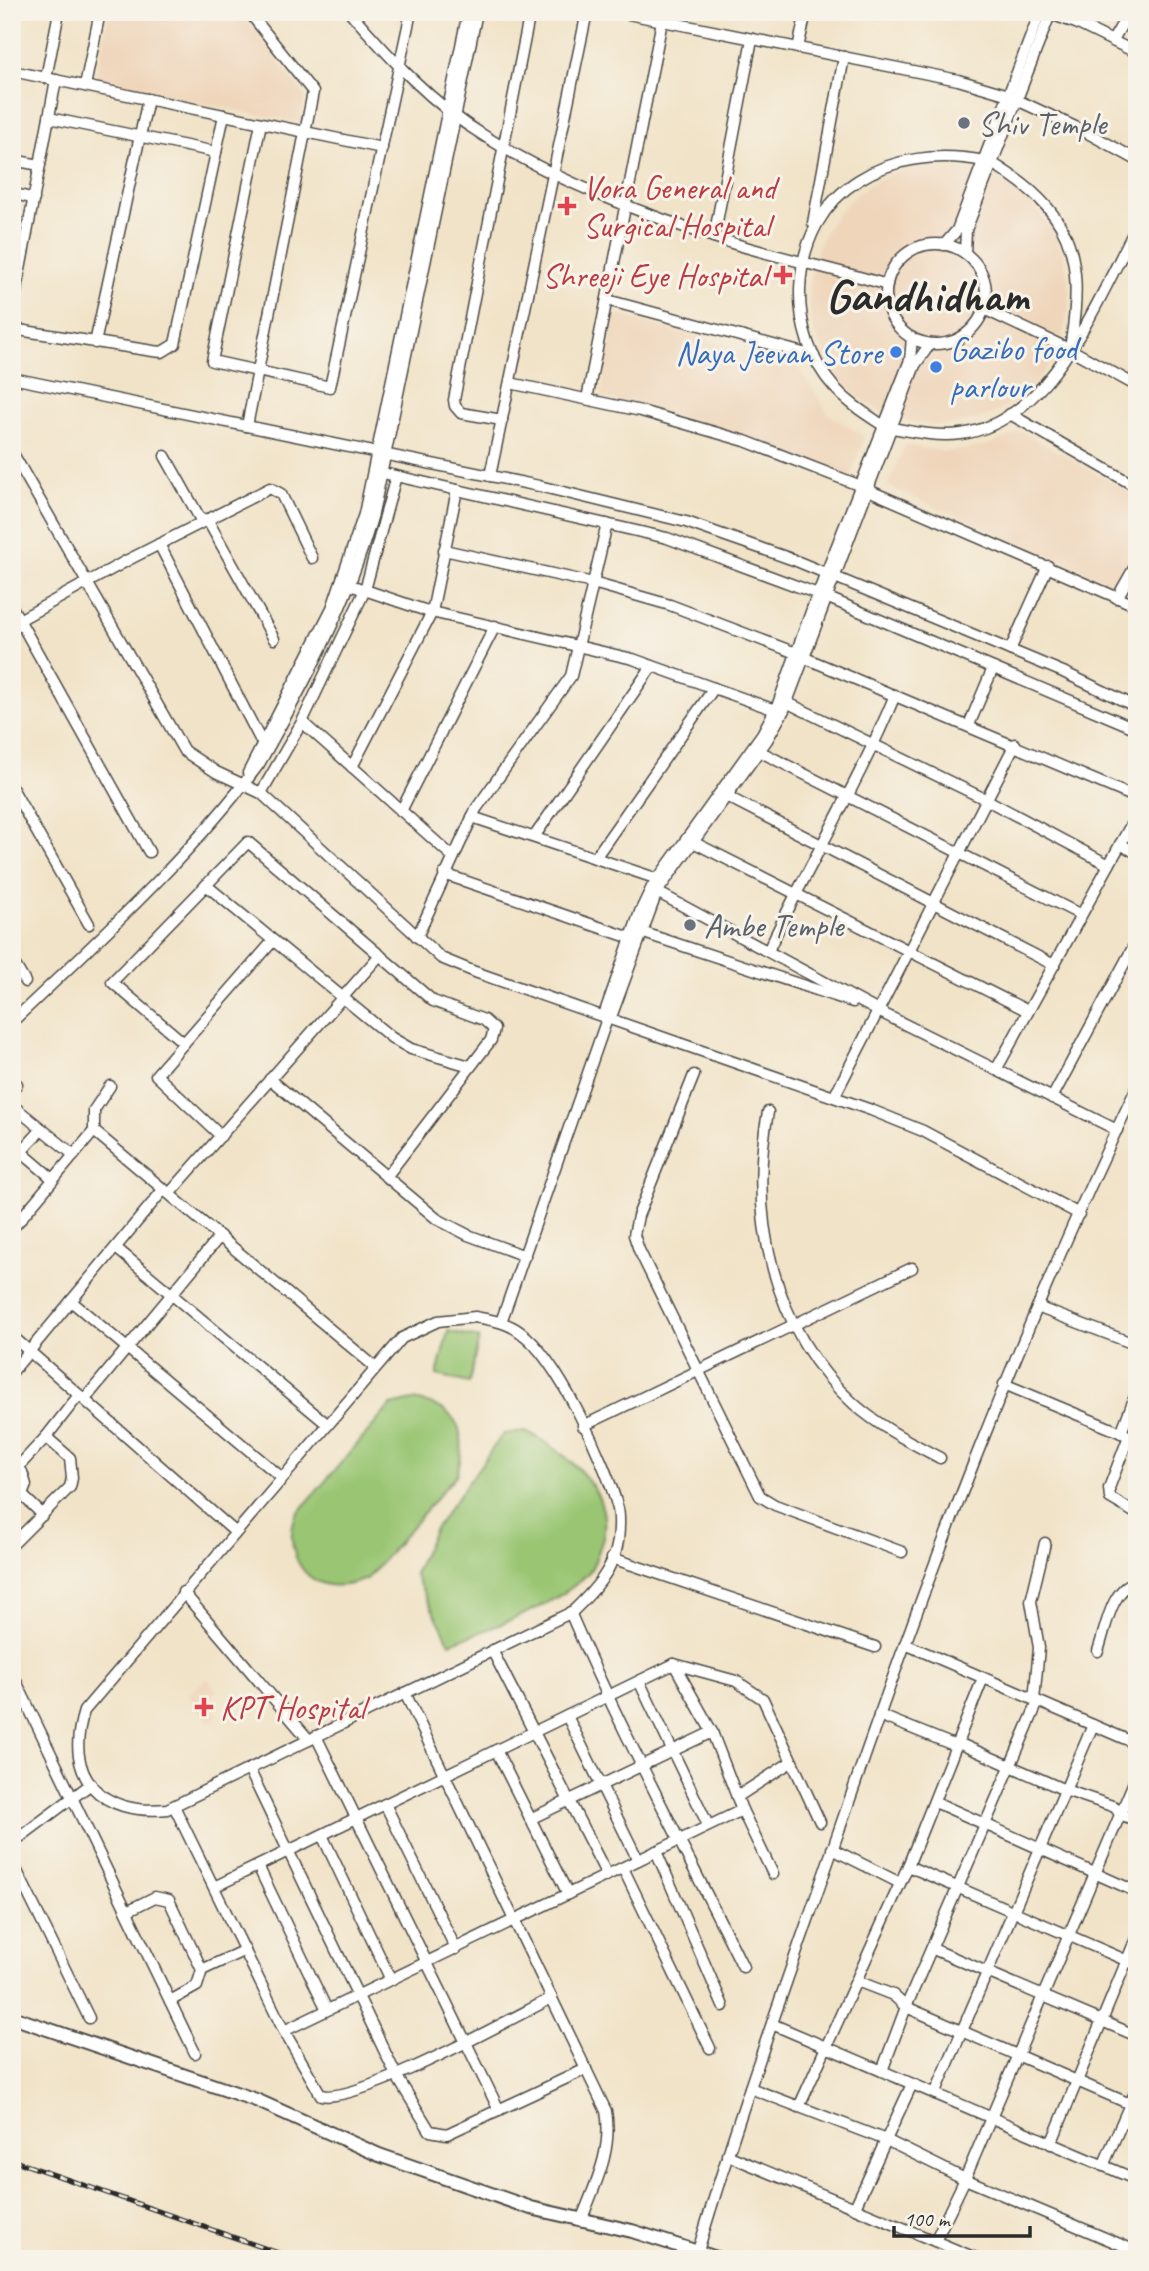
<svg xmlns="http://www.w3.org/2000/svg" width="1149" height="2271" font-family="Caveat,sans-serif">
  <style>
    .built { fill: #efd6bb }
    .green { fill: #9ac673; stroke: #62784f; stroke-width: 2 }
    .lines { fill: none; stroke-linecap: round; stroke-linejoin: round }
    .minor-casing { stroke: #494743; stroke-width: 13 }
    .major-casing { stroke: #494743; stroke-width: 16 }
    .minor { stroke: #fff; stroke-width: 10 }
    .major { stroke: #fff; stroke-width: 12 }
    .rail-casing { stroke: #2b2b2b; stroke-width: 5 }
    .rail { stroke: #f7f3e8; stroke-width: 2.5; stroke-dasharray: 8; stroke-linecap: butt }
    .worship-dot { fill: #6b7280; stroke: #f7f3e8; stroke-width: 2.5 }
    .health-dot { fill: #e0444e; stroke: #f7f3e8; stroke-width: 2.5 }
    .shop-dot { fill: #3f7fe0; stroke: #f7f3e8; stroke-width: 2.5 }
    .labels { text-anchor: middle; stroke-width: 6; stroke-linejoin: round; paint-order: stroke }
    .worship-label { font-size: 33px; fill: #5b616d; stroke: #f7f3e8; text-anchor: start }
    .health-label { font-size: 33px; fill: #be3a42; stroke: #f7f3e8; text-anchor: start }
    .shop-label { font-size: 33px; fill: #366cbe; stroke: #f7f3e8; text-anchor: start }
    .town-label { font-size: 47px; font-weight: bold; fill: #2b2b2b; stroke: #f7f3e8 }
  </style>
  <rect width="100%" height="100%" fill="#f7f3e8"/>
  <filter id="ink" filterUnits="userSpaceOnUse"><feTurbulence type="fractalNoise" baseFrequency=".0143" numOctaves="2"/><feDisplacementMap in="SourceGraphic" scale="14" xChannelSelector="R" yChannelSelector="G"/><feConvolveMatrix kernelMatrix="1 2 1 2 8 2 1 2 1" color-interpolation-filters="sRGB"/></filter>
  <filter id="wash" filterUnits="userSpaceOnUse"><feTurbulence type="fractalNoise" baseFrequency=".00686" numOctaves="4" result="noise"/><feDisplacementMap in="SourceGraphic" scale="28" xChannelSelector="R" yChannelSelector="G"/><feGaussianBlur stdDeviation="1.57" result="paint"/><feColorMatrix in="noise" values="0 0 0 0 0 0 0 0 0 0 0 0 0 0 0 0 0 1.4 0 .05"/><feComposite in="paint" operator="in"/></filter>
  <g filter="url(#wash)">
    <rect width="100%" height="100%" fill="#f1e3c8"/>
    <g class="built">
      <path d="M109 12H241L305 97 300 123 95 82Z"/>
      <circle cx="939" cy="295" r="130"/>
      <path d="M623 316 798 366 829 415 864 436 850 480 747 437 601 397 615 317Z"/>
      <path d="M1021 431 1137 496V544L1114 584 888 486 905 445 945 452 986 446Z"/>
      <path d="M208 1678 217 1691 205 1699 218 1715 210 1723 187 1695Z"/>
    </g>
    <g class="green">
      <path d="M448 1331 479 1338 469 1383 437 1375Z"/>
      <path d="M413 1400C459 1407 469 1432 457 1474L367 1579C354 1584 339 1588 324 1584 295 1575 286 1540 296 1515L391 1405Z"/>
      <path d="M526 1431C567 1453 620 1494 600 1547 597 1555 594 1566 589 1572 561 1604 490 1629 450 1643L414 1574 434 1530 503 1434Z"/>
    </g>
  </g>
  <g filter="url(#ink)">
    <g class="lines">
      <g class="minor-casing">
        <g id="minor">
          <path d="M350 12C389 57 432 104 483 135 553 180 653 218 732 243 783 259 836 269 887 285"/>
          <path d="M618 12 958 80 1009 95"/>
          <path d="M1045 12 1076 23 1137 53"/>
          <path d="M1113 40 1129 12"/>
          <path d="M798 48 806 12"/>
          <path d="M12 71 382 148"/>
          <path d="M46 78 59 12"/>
          <path d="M85 86 100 12"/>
          <path d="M1017 100 1086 132 1137 160"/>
          <path d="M49 118 216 152"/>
          <path d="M261 123 212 361 330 387 411 12"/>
          <path d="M12 160 40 165"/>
          <path d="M992 163C1070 211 1085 252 1071 342"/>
          <path d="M12 193 34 199"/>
          <path d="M813 223 844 57"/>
          <path d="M714 237 752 39"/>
          <circle cx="936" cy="294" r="50"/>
          <path d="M944 245 957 230 1040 12"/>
          <path d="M965 253 966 230 1051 12"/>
          <path d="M607 300 814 356"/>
          <path d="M984 309 1075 352 1137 386"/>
          <path d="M12 312 56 80"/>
          <path d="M12 329 153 351 162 352 175 344 224 115"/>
          <path d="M95 343 148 99"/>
          <path d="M12 378 539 486 686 522 794 560 1063 672 1137 707"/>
          <path d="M510 383 641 411 745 441 861 486"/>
          <path d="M587 399 662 21"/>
          <path d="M1010 414 1137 487"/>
          <path d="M502 420 461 413 455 406 454 400 530 12"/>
          <path d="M247 426 313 92 249 12"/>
          <path d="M884 426C866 414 849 404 834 387 810 360 799 325 800 289 804 187 891 143 984 161"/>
          <path d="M892 428C914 432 938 437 961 434 1052 422 1098 298 1137 226"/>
          <path d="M12 452 184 751 216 772 261 793 441 958 475 972 871 1110 923 1131 1079 1214"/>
          <path d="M165 456 202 522"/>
          <path d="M374 471 667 538 826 597 1137 729"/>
          <path d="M490 476 587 12"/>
          <path d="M868 490 1137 606"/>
          <path d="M207 519 274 639"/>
          <path d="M159 544 262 743"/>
          <path d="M444 550 593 583 670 605 796 653"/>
          <path d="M350 585 427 611 633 659 775 710"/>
          <path d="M1117 598 1137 563"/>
          <path d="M12 607 149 852"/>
          <path d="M12 624 128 560 270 488 281 494 312 558"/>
          <path d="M1010 650 1048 566"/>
          <path d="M803 657 1137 798"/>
          <path d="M786 702 987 800 1109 865"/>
          <path d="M302 722 452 856"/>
          <path d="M969 725 993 668"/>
          <path d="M759 751 1081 915"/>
          <path d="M352 767 432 612 457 490"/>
          <path d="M248 773 332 608 364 514 468 12"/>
          <path d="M12 788 89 924"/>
          <path d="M261 793 302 722 365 590 396 476"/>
          <path d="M726 796 1054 965"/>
          <path d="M401 811 495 626"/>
          <path d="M472 817 658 879"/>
          <path d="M534 837 652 666"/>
          <path d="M695 843 1026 1010"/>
          <path d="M1120 844 1137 853"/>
          <path d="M595 858 714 688"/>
          <path d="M444 874 631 938"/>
          <path d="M206 885 392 1038 411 1049 470 1066"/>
          <path d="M657 892 880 1012 1117 1130"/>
          <path d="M641 932 853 1002"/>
          <path d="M417 937 476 809 571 676 607 524"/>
          <path d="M768 951C808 865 859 783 895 695"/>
          <path d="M12 960 25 982"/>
          <path d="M604 1015 640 912 652 887 762 734 778 704 812 609 910 360 912 338"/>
          <path d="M611 1017 657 892 767 740 784 710 915 365 930 344"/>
          <path d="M12 1022C98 940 188 859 259 764 305 683 348 604 373 514L477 12"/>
          <path d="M184 1043 112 982 248 842 433 1001 484 1020 494 1029 491 1040 386 1177"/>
          <path d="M996 1070 1137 814"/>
          <path d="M694 1075 638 1216 634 1235 639 1250 760 1496 775 1505 902 1552"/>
          <path d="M270 1079 437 1219 468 1235 525 1256"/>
          <path d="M110 1086 94 1110V1131L375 1367"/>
          <path d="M12 1089 17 1084"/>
          <path d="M834 1097 1015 744"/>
          <path d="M1052 1098 1137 940"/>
          <path d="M12 1105 74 1155"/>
          <path d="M768 1112C748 1217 773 1330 854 1404 880 1427 910 1442 940 1458"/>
          <path d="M221 1136 156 1075 273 941"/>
          <path d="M12 1144 53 1179"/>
          <path d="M12 1162 42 1129"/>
          <path d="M170 1193 380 955"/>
          <path d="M12 1212 21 1219"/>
          <path d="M12 1229 94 1131"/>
          <path d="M116 1248 327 1424"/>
          <path d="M71 1301 281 1477"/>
          <path d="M1037 1307 1137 1345"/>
          <path d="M475 1317C491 1320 507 1322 520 1332 557 1357 607 1465 618 1509 620 1518 619 1531 618 1541 614 1570 592 1593 572 1612L167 1809C101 1816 63 1777 84 1711L402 1338 438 1321Z"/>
          <path d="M501 1322 608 1016"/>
          <path d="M12 1336 235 1532"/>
          <path d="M12 1372 164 1189"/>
          <path d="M1004 1384 1129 1436 1109 1488 1110 1498 1137 1514"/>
          <path d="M85 1399 220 1236"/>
          <path d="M583 1426 912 1268"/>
          <path d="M1121 1433 1137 1391"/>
          <path d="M46 1437 79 1395"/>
          <path d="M22 1495 43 1515"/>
          <path d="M12 1500 22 1495 26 1485 22 1472 13 1465"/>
          <path d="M12 1545 70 1487 72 1478 70 1458 46 1437 18 1467"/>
          <path d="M612 1558 875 1647"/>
          <path d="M183 1592 309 1740"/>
          <path d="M570 1612C622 1734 685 1849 743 1967"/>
          <path d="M905 1644 1137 1744"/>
          <path d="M492 1650 607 1875"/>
          <path d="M1098 1651C1106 1628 1111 1588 1137 1581"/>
          <path d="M674 1664 712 1732"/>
          <path d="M12 1673 195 2053"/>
          <path d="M639 1681 708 1825"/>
          <path d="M405 1693 606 2111C613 2151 595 2184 581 2221"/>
          <path d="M1034 1700 1039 1648 1031 1601 1045 1543"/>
          <path d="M879 1715 956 1746"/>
          <path d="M567 1716 638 1860"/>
          <path d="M316 1736 499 2110"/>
          <path d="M958 1743 1065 1790 1115 1807 1120 1814 1137 1821"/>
          <path d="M496 1750 568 1894"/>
          <path d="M249 1769 396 2075 430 2131 447 2134 586 2069"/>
          <path d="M737 1797 791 1762"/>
          <path d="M935 1802 1137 1892"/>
          <path d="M385 1804 456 1949"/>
          <path d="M174 1806 284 2031 321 2095C356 2105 512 2018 552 1998"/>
          <path d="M530 1819 712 1732 742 1810"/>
          <path d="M322 1835 391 1980"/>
          <path d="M12 1843 91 1784"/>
          <path d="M832 1849 900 1883"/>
          <path d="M656 1851 723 2006"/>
          <path d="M12 1861 89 2018"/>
          <path d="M258 1866 327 2010"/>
          <path d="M908 1866 1137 1965"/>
          <path d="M623 1868 710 2048"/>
          <path d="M214 1887 674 1664 736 1681 763 1699 820 1822"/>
          <path d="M127 1911 155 1897 169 1900 202 1970 197 1986 170 2001"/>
          <path d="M933 1949 1137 2036"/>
          <path d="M202 1970 245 1950"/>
          <path d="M857 1981 893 1995 906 2007 1137 2107"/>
          <path d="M772 2024 1137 2180"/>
          <path d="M284 2031 742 1810 773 1874"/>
          <path d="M882 2071 906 2007 1038 1702"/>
          <path d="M750 2088 886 2140 965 2179 1136 2251"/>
          <path d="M935 2094 1093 1725"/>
          <path d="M799 2107 908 1866 983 1678"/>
          <path d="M1051 2144 1137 1936"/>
          <path d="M727 2155 978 2259"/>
          <path d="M1103 2166 1137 2088"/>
          <path d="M855 2207 912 2084"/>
          <path d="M935 2241 965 2179 1137 1775"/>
          <path d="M698 2251C739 2113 788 1978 835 1842 923 1586 1019 1331 1137 1087"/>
        </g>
      </g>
      <g class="major-casing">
        <path id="major" d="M12 2017 256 2100 379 2155 531 2208 632 2231 720 2259"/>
      </g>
      <use href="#minor" class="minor"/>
      <use href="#major" class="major"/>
      <g class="rail-casing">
        <path id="rail" d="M12 2160 296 2259"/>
      </g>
      <use href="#rail" class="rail"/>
    </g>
  </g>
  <g class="worship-dot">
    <circle cx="964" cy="123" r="7"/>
    <circle cx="690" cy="925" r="7"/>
  </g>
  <g class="health-dot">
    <path d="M563.5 195.5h7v7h7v7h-7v7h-7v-7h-7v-7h7z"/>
    <path d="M779.5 264.5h7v7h7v7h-7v7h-7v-7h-7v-7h7z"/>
    <path d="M200.5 1696.5h7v7h7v7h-7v7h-7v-7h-7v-7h7z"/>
  </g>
  <g class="shop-dot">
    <circle cx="896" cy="352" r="7"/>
    <circle cx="936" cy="367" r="7"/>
  </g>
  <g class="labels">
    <g class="worship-label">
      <text x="978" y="135">Shiv Temple</text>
      <text x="704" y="937">Ambe Temple</text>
    </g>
    <g class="health-label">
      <text x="583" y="199">Vora General and<tspan x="583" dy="38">Surgical Hospital</tspan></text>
      <text x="767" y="287" text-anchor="end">Shreeji Eye Hospital</text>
      <text x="220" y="1719">KPT Hospital</text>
    </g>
    <g class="shop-label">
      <text x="950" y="360">Gazibo food<tspan x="950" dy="38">parlour</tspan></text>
      <text x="882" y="364" text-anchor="end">Naya Jeevan Store</text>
    </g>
    <g class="town-label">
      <text x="927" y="311">Gandhidham</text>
    </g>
  </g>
  <rect width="1149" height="2271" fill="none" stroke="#f7f3e8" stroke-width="42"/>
  <path d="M894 2226v10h136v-10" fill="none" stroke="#2b2b2b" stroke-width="3.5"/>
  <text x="904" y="2226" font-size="21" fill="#2b2b2b" stroke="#f7f3e8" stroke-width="5" paint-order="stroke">100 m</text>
</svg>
